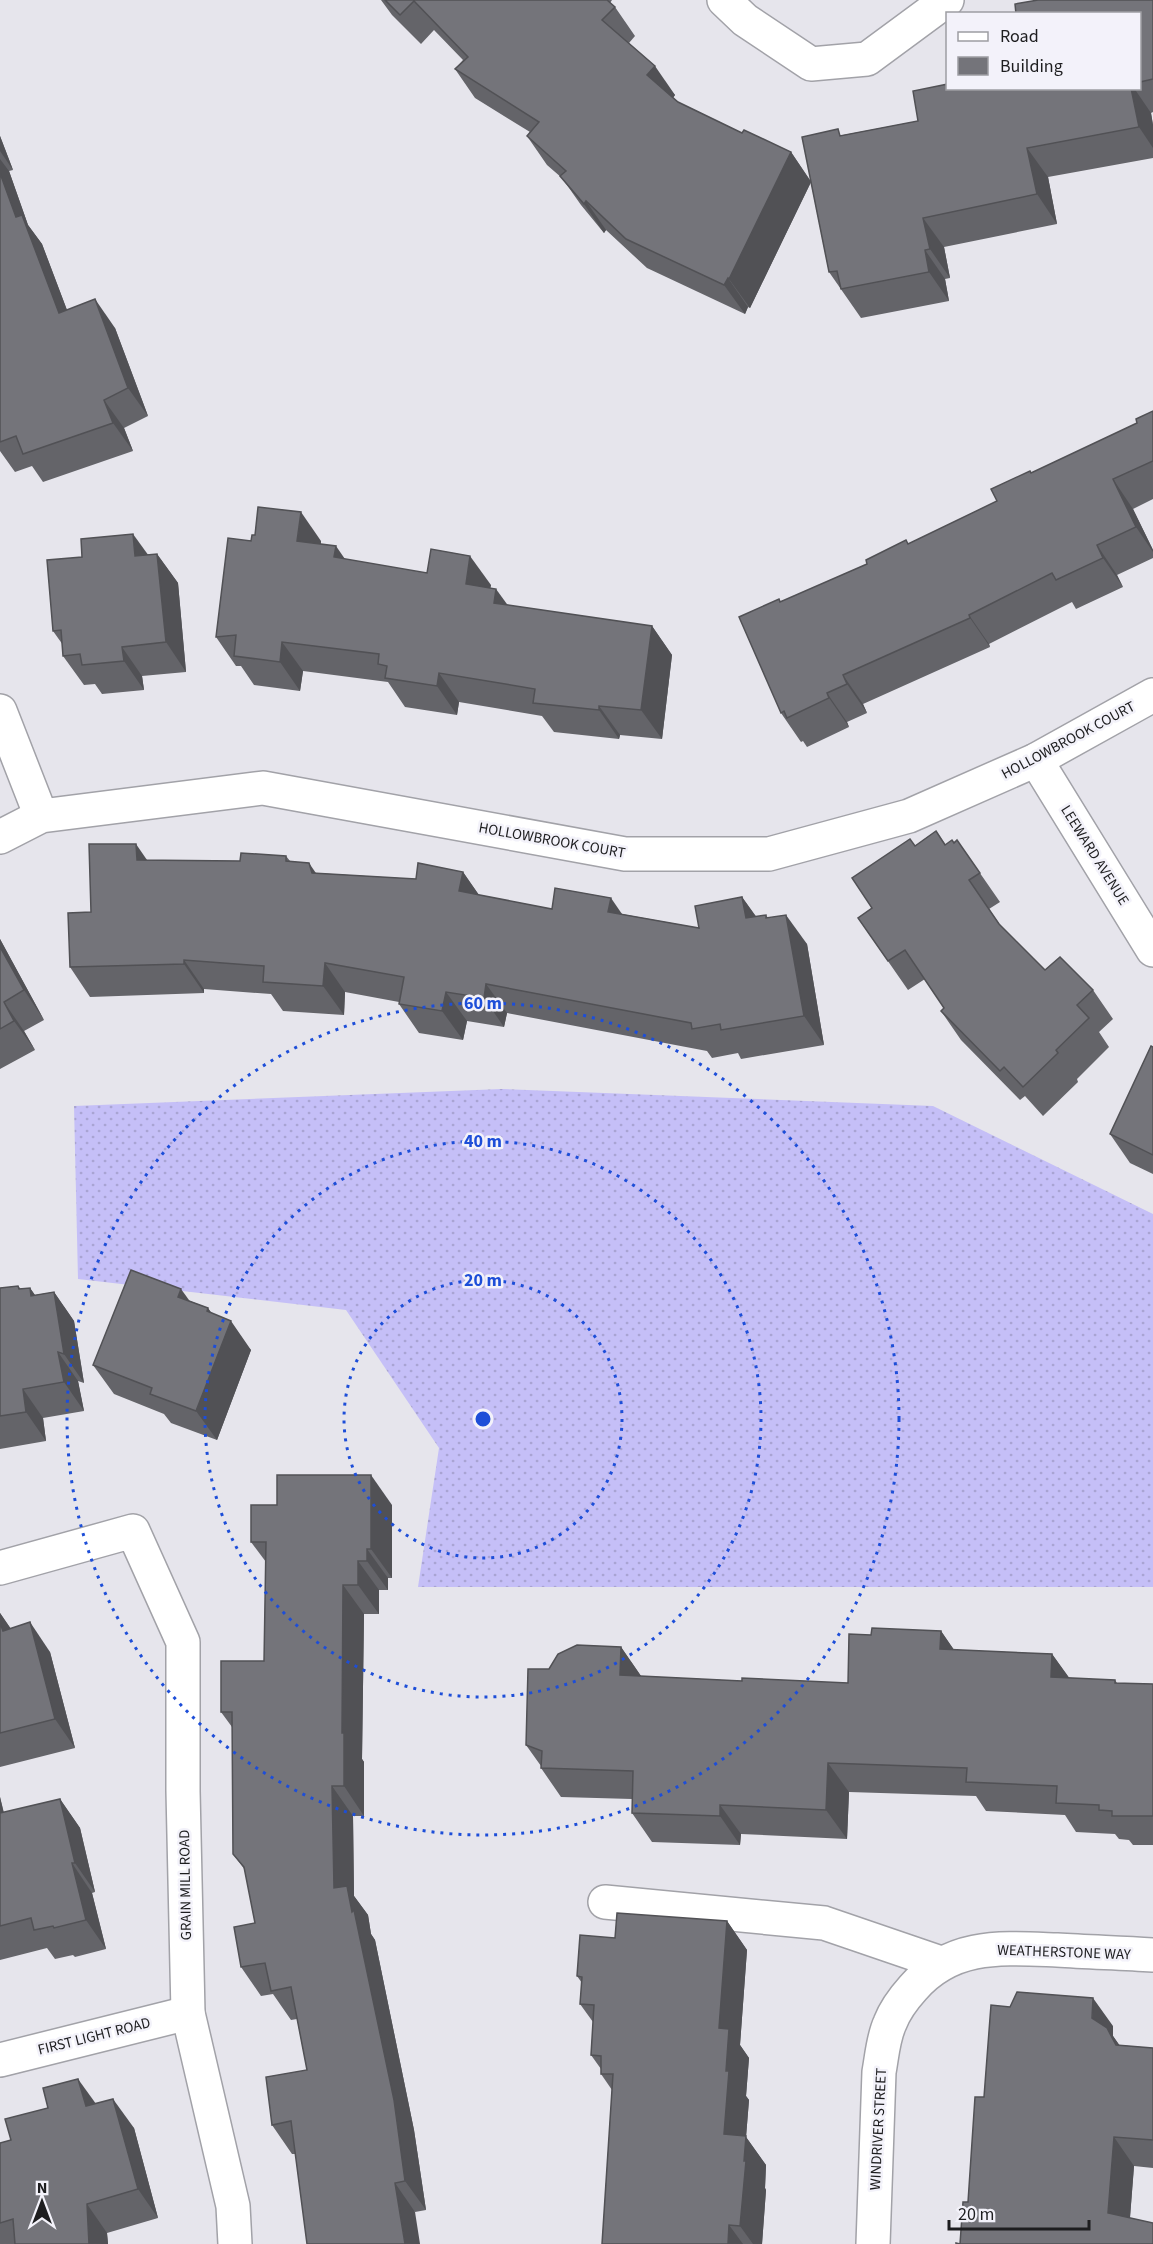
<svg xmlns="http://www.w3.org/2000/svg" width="1153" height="2244" font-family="'Source Sans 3',sans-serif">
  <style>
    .grass { fill: url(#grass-dots) }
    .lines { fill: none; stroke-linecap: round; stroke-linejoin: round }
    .minor-casing { stroke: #a2a2a8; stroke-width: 36 }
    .minor { stroke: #fff; stroke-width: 33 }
    .wall { fill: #646469 }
    .shaded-wall { fill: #515155 }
    .building { fill: #74747a; stroke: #515155; stroke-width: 1.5 }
    .ring { fill: none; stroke: #1d4ed8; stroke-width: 3; stroke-dasharray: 3 6 }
    .labels { text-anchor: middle; stroke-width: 5; stroke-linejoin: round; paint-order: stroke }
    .street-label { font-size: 15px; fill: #1d1d1f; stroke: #f3f2fa }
    .centre { fill: #1d4ed8; stroke: #f3f2fa; stroke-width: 3 }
    .ring-label { font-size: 18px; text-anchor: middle; font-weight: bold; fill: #1d4ed8; stroke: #f3f2fa; stroke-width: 5; stroke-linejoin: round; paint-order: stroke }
  </style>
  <defs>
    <pattern id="grass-dots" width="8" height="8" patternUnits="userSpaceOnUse" patternTransform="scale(1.5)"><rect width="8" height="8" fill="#c5bff7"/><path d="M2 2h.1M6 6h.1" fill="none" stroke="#a9a4d3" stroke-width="1.8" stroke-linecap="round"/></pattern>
  </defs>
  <rect width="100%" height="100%" fill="#e6e5ec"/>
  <path class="grass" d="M502 1089 933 1106 1153 1214V1587H418L439 1448 346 1310 78 1279 74 1106Z"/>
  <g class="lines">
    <g class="minor-casing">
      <g id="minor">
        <path d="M724 0 745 20 811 64 867 59 947 0"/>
        <path d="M0 711 41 816"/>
        <path d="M1036 760 1153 950"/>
        <path d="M0 837 41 816 263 788 625 854H769L909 816 1036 760 1153 695"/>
        <path d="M0 1568 133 1531 183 1642V1791L188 2013 233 2206 235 2244"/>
        <path d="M605 1902 824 1923 941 1963"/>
        <path d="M0 2060 188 2013"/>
        <path d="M873 2244 879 2072C882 2056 883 2038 890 2023 895 2010 904 1998 913 1988 952 1943 1002 1948 1057 1950 1089 1952 1121 1953 1153 1955"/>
      </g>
    </g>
    <use href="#minor" class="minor"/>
  </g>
  <g class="wall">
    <path d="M381 0H612L610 3 615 7 635 36 629 43 675 95 673 98 678 102 742 133 791 152 810 180 843 135 918 121 948 88H1140V14L1153 0V112L1151 113 1153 125V158L1048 177 1057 224 944 247 950 278 945 279 949 301 861 318 829 272 811 182 750 308 748 307 745 314 647 268 606 230 604 233 581 205 562 178 547 165 527 136 530 132 475 98 455 69 463 60 434 30 421 44 392 15Z"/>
    <path d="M0 136 13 170 9 171 28 225 42 244 67 310 115 328 148 416 124 428 133 451 43 482 32 466 15 472 0 451Z"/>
    <path d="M1153 411V499L1133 509 1153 550V558L1117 575 1123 587 1076 609 1072 602 989 644 990 647 863 704 867 713 847 722 849 727 807 747 803 741 801 742 781 713 779 599 781 602 867 564 997 501 1032 473 1137 423Z"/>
    <path d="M255 535 321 541V544L345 559 491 585 490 588 507 605 652 626 672 655 662 739 620 735 619 739 554 732 542 716 459 702 457 715 405 707 388 682 303 671 300 691 254 685 241 666H236L216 637 251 541Z"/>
    <path d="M157 554 178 583 186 672 142 676 144 690 102 694 95 684 84 685 63 656V645L53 631 148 555Z"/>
    <path d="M936 831 946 845 954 842 957 840 1000 902 989 909 1001 926 1045 970 1093 990 1113 1019 1099 1032 1109 1047 1077 1079 1078 1082 1043 1116 1025 1096 1020 1100 961 1040 941 1011 944 1008 925 979 908 990 858 918 872 908 915 846Z"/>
    <path d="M286 856 290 861 316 873 416 879 463 872 479 895 552 909 622 914 699 928 742 897 756 917 766 915 768 918 807 944 824 1045 741 1059 738 1053 712 1058 707 1051 507 1013 504 1027 467 1021 463 1040 419 1033 399 1004V1002L345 992 344 1015 283 1011 271 994 204 989V993L90 997 70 967 91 912 147 860 240 861Z"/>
    <path d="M0 939 44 1020 24 1031 35 1050 0 1069Z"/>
    <path d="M1153 1047V1174L1130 1163 1110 1134Z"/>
    <path d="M18 1286 21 1289 30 1288 35 1295 54 1292 74 1321 84 1383 78 1381 84 1411 43 1418 46 1441 0 1449V1288Z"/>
    <path d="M190 1301 208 1308 211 1313 251 1350 217 1440 171 1423 164 1414 114 1394 93 1365Z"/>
    <path d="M392 1505V1578H388V1590H379V1614H364L362 1759 364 1762V1816H353L354 1896 368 1915 371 1934 375 1940 414 2130 426 2210 415 2212 296 2154H292L272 2125 307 2070 297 2019 291 2020 273 1994 261 1996 241 1967 255 1923 245 1870 233 1854 232 1727 221 1712 264 1661 266 1562 251 1542Z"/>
    <path d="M0 1613 11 1629 50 1652 75 1748 0 1767Z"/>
    <path d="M941 1631 954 1650 1052 1654 1069 1678 1115 1680 1117 1683 1153 1684V1845H1133L1129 1840 1119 1839 1115 1834 1076 1832 1065 1815 986 1811 976 1796 849 1792 847 1839 741 1834 740 1845 652 1842 632 1813V1799L561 1797 541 1768V1766L526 1745 549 1669 621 1647 641 1676 742 1681 848 1683 871 1635Z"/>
    <path d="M0 1797 4 1813 60 1799 80 1828 95 1892 92 1893 106 1949 75 1957 73 1955 55 1959 47 1948 0 1960Z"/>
    <path d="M727 1921 747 1950 740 2045 749 2058 746 2096 749 2100 746 2137 766 2165 765 2188 766 2190 762 2244H602L612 2090 601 2074V2069L591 2055 593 2022 580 2004 582 1983 577 1976 615 1938Z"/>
    <path d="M1113 2026V2036L1119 2045 1153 2048V2168L1134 2166 1130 2218 960 2244 968 2202 984 2097Z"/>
    <path d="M96 2104 134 2128 158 2218 107 2233 108 2244H0V2143L11 2140Z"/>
  </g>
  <g class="shaded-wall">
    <path d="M655 66 675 95 668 104 647 75Z"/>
    <path d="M1131 88H1134L1151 113 1153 125V148L1139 127Z"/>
    <path d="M0 136 13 170 0 151Z"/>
    <path d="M1027 148 1048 177 1057 224 1037 194Z"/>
    <path d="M791 152 811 182 750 308 729 279Z"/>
    <path d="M0 159 9 171 28 225 42 244 79 342 59 313 16 217 0 173Z"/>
    <path d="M586 201 606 230 604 233 584 204Z"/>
    <path d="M923 218 944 247 950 278 930 249Z"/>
    <path d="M925 250 945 279 949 301 929 272Z"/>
    <path d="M728 278 748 307 745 314 724 285Z"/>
    <path d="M95 299 115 328 148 416 128 388Z"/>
    <path d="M104 400 124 428 133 451 113 423Z"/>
    <path d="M1113 479 1133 509 1153 550V552L1136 527Z"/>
    <path d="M301 512 321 541 317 570 297 541Z"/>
    <path d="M133 534 154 563 135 556Z"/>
    <path d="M1097 545 1117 575 1123 587 1103 558Z"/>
    <path d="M336 546 356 575 334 557Z"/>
    <path d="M157 554 178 583 186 672 166 642Z"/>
    <path d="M470 556 491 585 486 613 466 584Z"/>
    <path d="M496 589 517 618 494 603Z"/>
    <path d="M969 615 989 644 990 647 970 618Z"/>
    <path d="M652 626 672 655 662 739 641 710Z"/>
    <path d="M282 642 303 671 300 691 280 662Z"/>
    <path d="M122 647 142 676 144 690 124 661Z"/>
    <path d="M439 673 459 702 457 715 437 686Z"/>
    <path d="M843 675 863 704 867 713 847 684Z"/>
    <path d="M827 693 847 722 849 727 829 698Z"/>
    <path d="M599 706 620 735 619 739 599 710Z"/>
    <path d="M136 844 156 873 137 860Z"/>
    <path d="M309 863 329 892 312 873Z"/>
    <path d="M463 872 483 901 459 891Z"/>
    <path d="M742 897 763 926 746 918Z"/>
    <path d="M611 898 631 927 608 912Z"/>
    <path d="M786 915 807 944 824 1045 804 1016Z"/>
    <path d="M0 939 44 1020 24 990 0 947Z"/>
    <path d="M184 960 204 989V993L184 964Z"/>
    <path d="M325 963 345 992 344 1015 323 986Z"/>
    <path d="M486 984 507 1013 504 1027 484 998Z"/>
    <path d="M446 992 467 1021 463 1040 442 1011Z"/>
    <path d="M4 1002 24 1031 35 1050 14 1021Z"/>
    <path d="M30 1288 50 1317 31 1296Z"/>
    <path d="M181 1289 202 1318 178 1297Z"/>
    <path d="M54 1292 74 1321 84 1383 64 1354Z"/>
    <path d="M208 1308 226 1334 231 1321 251 1350 217 1440 196 1411 207 1311Z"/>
    <path d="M58 1352 78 1381 84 1411 64 1382Z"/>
    <path d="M23 1389 43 1418 46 1441 26 1412Z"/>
    <path d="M371 1475 392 1505V1578L371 1549Z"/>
    <path d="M367 1549 388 1578V1590L367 1561Z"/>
    <path d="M358 1561 379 1590V1614L358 1585Z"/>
    <path d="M343 1585 364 1614 362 1759 364 1762V1816L344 1786 342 1733Z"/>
    <path d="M0 1613 15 1635 3 1631 0 1623Z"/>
    <path d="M30 1622 50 1652 75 1748 55 1719Z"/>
    <path d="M941 1631 961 1660 940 1649Z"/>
    <path d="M621 1647 641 1676 640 1704 620 1675Z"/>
    <path d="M1052 1654 1073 1683 1051 1677Z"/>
    <path d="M828 1763 849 1792 847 1839 826 1810Z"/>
    <path d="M332 1786 353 1816 354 1896 368 1915 371 1934 375 1940 414 2130 426 2210 405 2181 334 1888Z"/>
    <path d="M0 1797 11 1845 0 1829Z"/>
    <path d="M60 1799 80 1828 95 1892 75 1863Z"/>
    <path d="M720 1805 741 1834 740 1845 720 1816Z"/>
    <path d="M72 1863 92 1893 106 1949 86 1920Z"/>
    <path d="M727 1921 747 1950 740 2045 749 2058 746 2096 749 2100 746 2137 766 2165 765 2188 766 2190 762 2244H753L740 2226 724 2134 726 2071 719 2028Z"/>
    <path d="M1093 1998 1113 2026V2036L1128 2057 1092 2018Z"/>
    <path d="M78 2079 99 2108 86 2106Z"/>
    <path d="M113 2099 134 2128 158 2218 138 2189Z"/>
    <path d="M1114 2137 1134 2166 1128 2242 1108 2213Z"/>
    <path d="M395 2183 415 2212 420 2244H405Z"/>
    <path d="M87 2204 107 2233 108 2244H89Z"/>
    <path d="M729 2225 743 2244H728Z"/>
  </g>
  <g class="building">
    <path d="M385 0H607L615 7 602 20 655 66 647 75 678 102 742 133 744 130 791 152 729 279 728 278 724 285 626 239 586 201 584 204 560 176 566 171 527 136 539 122 455 69 468 57 414 1 400 15Z"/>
    <path d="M1038 0H1153V79L1140 82V14H1016L1015 4Z"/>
    <path d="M948 84V88H1131L1139 127 1027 148 1037 194 923 218 930 249 925 250 929 272 841 289 837 271 829 272 802 137 838 129 840 136 918 121 913 91Z"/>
    <path d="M0 173 16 217 22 215 59 313 95 299 128 388 104 400 113 423 23 454 16 436 0 442Z"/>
    <path d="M1153 411V461L1113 479 1136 527 1097 545 1103 558 1056 580 1052 573 969 615 970 618 843 675 847 684 827 693 829 698 787 718 784 711 781 713 739 617 779 599 780 602 867 564 866 560 906 540 908 544 997 501 991 489 1030 471 1031 473 1137 423 1136 419Z"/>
    <path d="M258 507 301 512 297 541 336 546 334 557 427 573 431 549 470 556 466 584 496 589 494 603 652 626 641 710 599 706V710L533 703 535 689 439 673 437 686 385 678 387 666 378 664 379 654 282 642 280 662 234 656 236 635 216 637 228 538 251 541 252 535H255Z"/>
    <path d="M133 534 135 556 157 554 166 642 122 647 124 661 82 665 80 654 63 656 61 630 53 631 47 560 82 557 81 539Z"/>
    <path d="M936 831 945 845 952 840 954 843 957 840 980 873 969 880 999 924 1045 970 1060 957 1093 990 1077 1005 1089 1018 1056 1050 1058 1053 1023 1087 1004 1067 1000 1071 941 1011 944 1008 905 950 888 961 858 918 872 908 852 878 910 839 915 846Z"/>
    <path d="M89 844H136L137 860 240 861 241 853 286 856V861L309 863 312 873 416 879 418 863 463 872 459 891 552 909 555 888 611 898 608 912 699 928 695 906 742 897 746 918 766 915V918L786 915 804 1016 721 1030 720 1024 692 1029 691 1023 486 984 484 998 446 992 442 1011 399 1004 404 977 325 963 323 986 263 982 264 966 184 960V964L70 967 68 913 91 912Z"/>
    <path d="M0 947 24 990 4 1002 14 1021 0 1029Z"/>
    <path d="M1151 1046 1153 1047V1155L1110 1134Z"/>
    <path d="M131 1270 181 1289 178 1297 208 1308 207 1311 231 1321 196 1411 150 1394 152 1388 93 1365Z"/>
    <path d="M18 1286 19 1289 30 1288 31 1296 54 1292 64 1354 58 1352 64 1382 23 1389 26 1412 0 1416V1288Z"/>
    <path d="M277 1475H371V1549H367V1561H358V1585H343L342 1733H344V1786H332L334 1888 347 1886 352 1912 354 1910 394 2100 405 2181 395 2183 405 2244H307L291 2121 272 2125 266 2077 307 2070 291 1987 271 1991 265 1963 241 1967 234 1927 255 1923 244 1867 233 1854 232 1712H221V1661H264L266 1542H251V1505H277Z"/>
    <path d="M30 1622 55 1719 0 1733V1623L3 1631Z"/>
    <path d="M872 1628 941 1631 940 1649 1052 1654 1051 1677 1115 1680V1683L1153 1684V1816H1112V1811L1099 1810V1805L1056 1803 1057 1786 966 1782 967 1768 828 1763 826 1810 720 1805V1816L632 1813 633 1771 541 1768 542 1751 526 1745 528 1669H549L558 1654 577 1645 621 1647 620 1675 742 1681V1678L848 1683 849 1634 871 1635Z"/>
    <path d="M60 1799 75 1863H72L86 1920 54 1928 53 1926 34 1930 31 1918 0 1926V1813Z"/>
    <path d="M617 1913 727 1921 719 2028 729 2029 726 2071H729L724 2134 746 2136 744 2161H746L740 2226 729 2225 728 2244H602L613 2074H601V2056L591 2055 594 2005 580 2004 582 1977 577 1976 580 1935 615 1938Z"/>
    <path d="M1017 1992 1093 1998 1092 2018 1107 2028 1116 2045 1153 2048V2140L1114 2137 1108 2213 1153 2223V2244H956V2243L960 2244 963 2202H968L975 2097H984L991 2005 1010 2007Z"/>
    <path d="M78 2079 86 2106 113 2099 138 2189 87 2204 89 2244H15L13 2219 0 2223V2143L11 2140 5 2119 48 2108 43 2088Z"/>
  </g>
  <g class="ring">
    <circle cx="483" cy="1419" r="139"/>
    <circle cx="483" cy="1419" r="278"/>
    <circle cx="483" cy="1419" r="416"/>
  </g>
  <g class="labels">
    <g class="street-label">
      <text transform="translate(1068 740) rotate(-28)" y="5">HOLLOWBROOK COURT</text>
      <text transform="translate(552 840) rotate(10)" y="5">HOLLOWBROOK COURT</text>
      <text transform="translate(1095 855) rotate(58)" y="5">LEEWARD AVENUE</text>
      <text transform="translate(185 1885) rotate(-91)" y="5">GRAIN MILL ROAD</text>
      <text transform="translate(1064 1952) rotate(2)" y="5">WEATHERSTONE WAY</text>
      <text transform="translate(94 2036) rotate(-14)" y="5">FIRST LIGHT ROAD</text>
      <text transform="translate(878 2129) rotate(-87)" y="5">WINDRIVER STREET</text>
    </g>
  </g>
  <circle cx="483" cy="1419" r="9" class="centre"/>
  <g class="ring-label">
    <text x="483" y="1009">60 m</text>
    <text x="483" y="1147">40 m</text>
    <text x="483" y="1286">20 m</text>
  </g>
  <rect x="946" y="12" width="195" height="78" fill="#f3f2fa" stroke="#9d9da2" stroke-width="1.5"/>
  <rect x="958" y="32" width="30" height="9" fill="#ffffff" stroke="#9d9da2" stroke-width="1.5"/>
  <text x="1000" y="42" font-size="18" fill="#1d1d1f">Road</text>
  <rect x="958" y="57" width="30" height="18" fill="#74747a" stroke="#9d9da2" stroke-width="1.5"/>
  <text x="1000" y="72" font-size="18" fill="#1d1d1f">Building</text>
  <g transform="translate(42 2202)" stroke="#f3f2fa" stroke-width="4.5" paint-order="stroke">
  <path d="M0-4.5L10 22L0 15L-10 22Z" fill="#1d1d1f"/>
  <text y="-9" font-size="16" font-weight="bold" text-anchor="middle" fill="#1d1d1f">N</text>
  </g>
  <path d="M949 2220v9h140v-9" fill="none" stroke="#1d1d1f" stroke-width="3"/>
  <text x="958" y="2220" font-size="18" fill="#1d1d1f" stroke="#f3f2fa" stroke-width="4.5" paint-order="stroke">20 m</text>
</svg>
